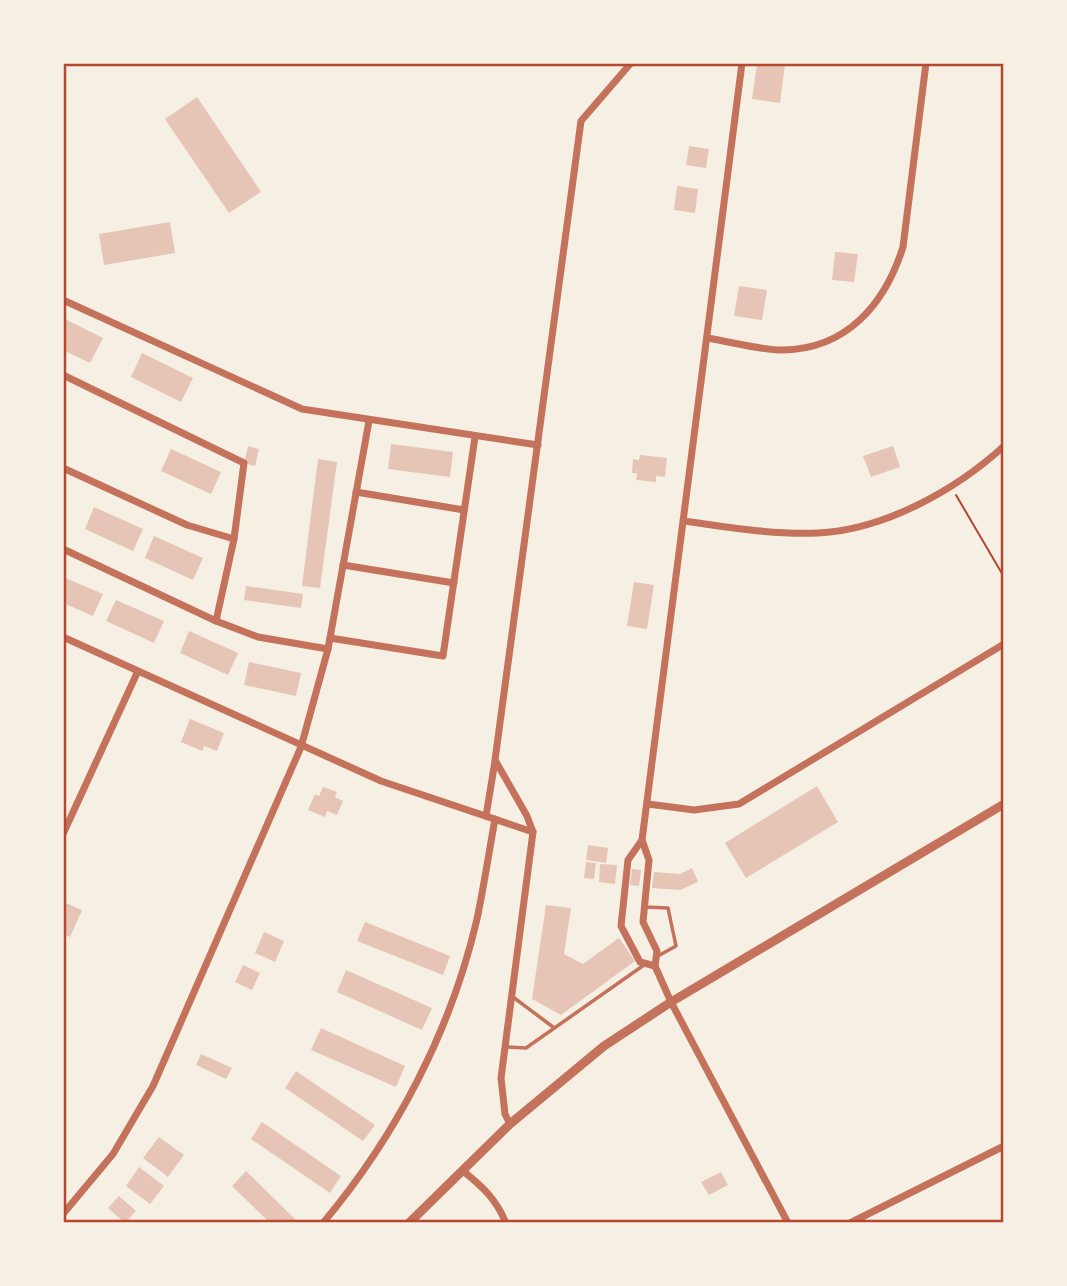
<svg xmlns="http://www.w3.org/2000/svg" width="1067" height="1286" font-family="'Fira Sans',sans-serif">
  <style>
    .building { fill: #e6c5b7 }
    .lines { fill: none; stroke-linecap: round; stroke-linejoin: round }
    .path { stroke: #b5482f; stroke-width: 2 }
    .service { stroke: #c5725c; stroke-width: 3.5 }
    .minor { stroke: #c5725c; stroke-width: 7 }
    .tertiary { stroke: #c5725c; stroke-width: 9 }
    .neatline { fill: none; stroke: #b5482f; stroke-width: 2.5 }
  </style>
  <rect width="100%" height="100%" fill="#f6efe4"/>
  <g class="building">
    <path d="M757 63H785L780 103 752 99Z"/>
    <path d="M197 97 261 192 229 213 165 119Z"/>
    <path d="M689 146 709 149 706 168 686 165Z"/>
    <path d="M677 186 698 189 695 213 674 210Z"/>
    <path d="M170 222 175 253 104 265 99 234Z"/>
    <path d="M835 252 858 254 854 282 832 280Z"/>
    <path d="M739 286 767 290 762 320 734 316Z"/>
    <path d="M63 318 103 338 90 363 63 350Z"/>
    <path d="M142 353 193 378 181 402 131 377Z"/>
    <path d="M391 444 453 452 450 477 388 469Z"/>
    <path d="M248 446 259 449 255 466 244 463Z"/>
    <path d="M893 446 900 467 871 477 863 456Z"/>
    <path d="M171 449 221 472 211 494 161 471Z"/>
    <path d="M640 455 667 458 665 477 656 476V482L636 480 637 473H632L633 459 639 460Z"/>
    <path d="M318 459 337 462 320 588 302 586Z"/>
    <path d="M94 507 143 529 133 551 85 529Z"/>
    <path d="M154 536 203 558 193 580 145 558Z"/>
    <path d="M63 577 103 594 93 616 63 603Z"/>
    <path d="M634 582 654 585 647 629 627 626Z"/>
    <path d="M246 586 303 594 301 608 244 600Z"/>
    <path d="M116 600 164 621 154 643 106 621Z"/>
    <path d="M189 631 238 653 228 675 180 653Z"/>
    <path d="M249 662 301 673 296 696 244 685Z"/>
    <path d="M190 719 224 733 217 751 204 746 202 751 181 742Z"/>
    <path d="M817 786 838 822 746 878 725 843Z"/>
    <path d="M323 787 337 792 335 797 343 801 337 815 327 811 325 817 308 810 315 794 319 796Z"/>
    <path d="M588 845 608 848 606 863 586 860Z"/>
    <path d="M586 862 596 863 594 879 584 878Z"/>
    <path d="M600 864 617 865 615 884 599 882Z"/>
    <path d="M692 868 698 882 680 890 652 888 654 872 680 874Z"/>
    <path d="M632 869 641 870 639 886 630 885Z"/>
    <path d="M66 903 82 910 70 937 63 934Z"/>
    <path d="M546 905 571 908 564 954 583 964 619 938 635 961 561 1015 532 999Z"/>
    <path d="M365 922 450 956 443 975 357 941Z"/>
    <path d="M264 932 284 941 275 962 255 953Z"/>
    <path d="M243 965 260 973 252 990 235 982Z"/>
    <path d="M346 970 432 1008 422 1030 337 992Z"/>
    <path d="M321 1028 405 1066 396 1087 311 1050Z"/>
    <path d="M201 1054 232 1068 226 1079 196 1065Z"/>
    <path d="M296 1071 375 1125 363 1141 285 1088Z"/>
    <path d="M262 1122 341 1176 330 1193 251 1139Z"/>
    <path d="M159 1137 184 1155 168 1177 143 1158Z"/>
    <path d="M139 1167 164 1186 150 1204 126 1186Z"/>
    <path d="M246 1171 299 1223H270L232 1186Z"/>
    <path d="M721 1172 728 1185 709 1195 701 1182Z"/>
    <path d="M119 1196 136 1211 125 1223 108 1208Z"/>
  </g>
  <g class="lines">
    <path class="path" d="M956 495 1004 577"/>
    <g class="service">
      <path d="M644 907 668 908 676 946 658 956"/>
      <path d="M513 997 553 1027"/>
      <path d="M506 1047 526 1048 644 965"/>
    </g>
    <g class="minor">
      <path d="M742 63 642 840 649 860 643 922 657 951 655 966 671 1002 788 1223"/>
      <path d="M63 300 302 409 538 445"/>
      <path d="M707 338C732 342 759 350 783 350 847 349 885 304 903 247L926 63"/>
      <path d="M63 375 244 463 234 539 216 621"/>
      <path d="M63 468 187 525 234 539"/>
      <path d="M356 492 464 510"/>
      <path d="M684 521C728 527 773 535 818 533 884 530 956 490 1004 446"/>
      <path d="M63 549 216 621 258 637 328 649"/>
      <path d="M343 565 454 583"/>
      <path d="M63 637 381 781 533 832"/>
      <path d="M330 638 443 656 475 437"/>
      <path d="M648 804 694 810 739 804 1004 644"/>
      <path d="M486 816 495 761"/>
      <path d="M63 834 138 671"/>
      <path d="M642 840 628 860 621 926 640 962 655 966"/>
      <path d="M510 1124 505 1114 501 1078 533 832 527 816 495 760 581 121 631 63"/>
      <path d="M463 1171C483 1187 496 1199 506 1223"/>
      <path d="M63 1214 113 1154 153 1086 301 747 328 649 369 421"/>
      <path d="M323 1223C396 1136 451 1031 477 919 484 886 489 852 495 819"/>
      <path d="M850 1223 1004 1146"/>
    </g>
    <path class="tertiary" d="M409 1223 510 1124 604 1046 671 1002 1004 804"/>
  </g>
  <rect width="1067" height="1286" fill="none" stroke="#f6efe4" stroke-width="130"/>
  <rect x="65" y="65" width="937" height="1156" class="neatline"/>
</svg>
